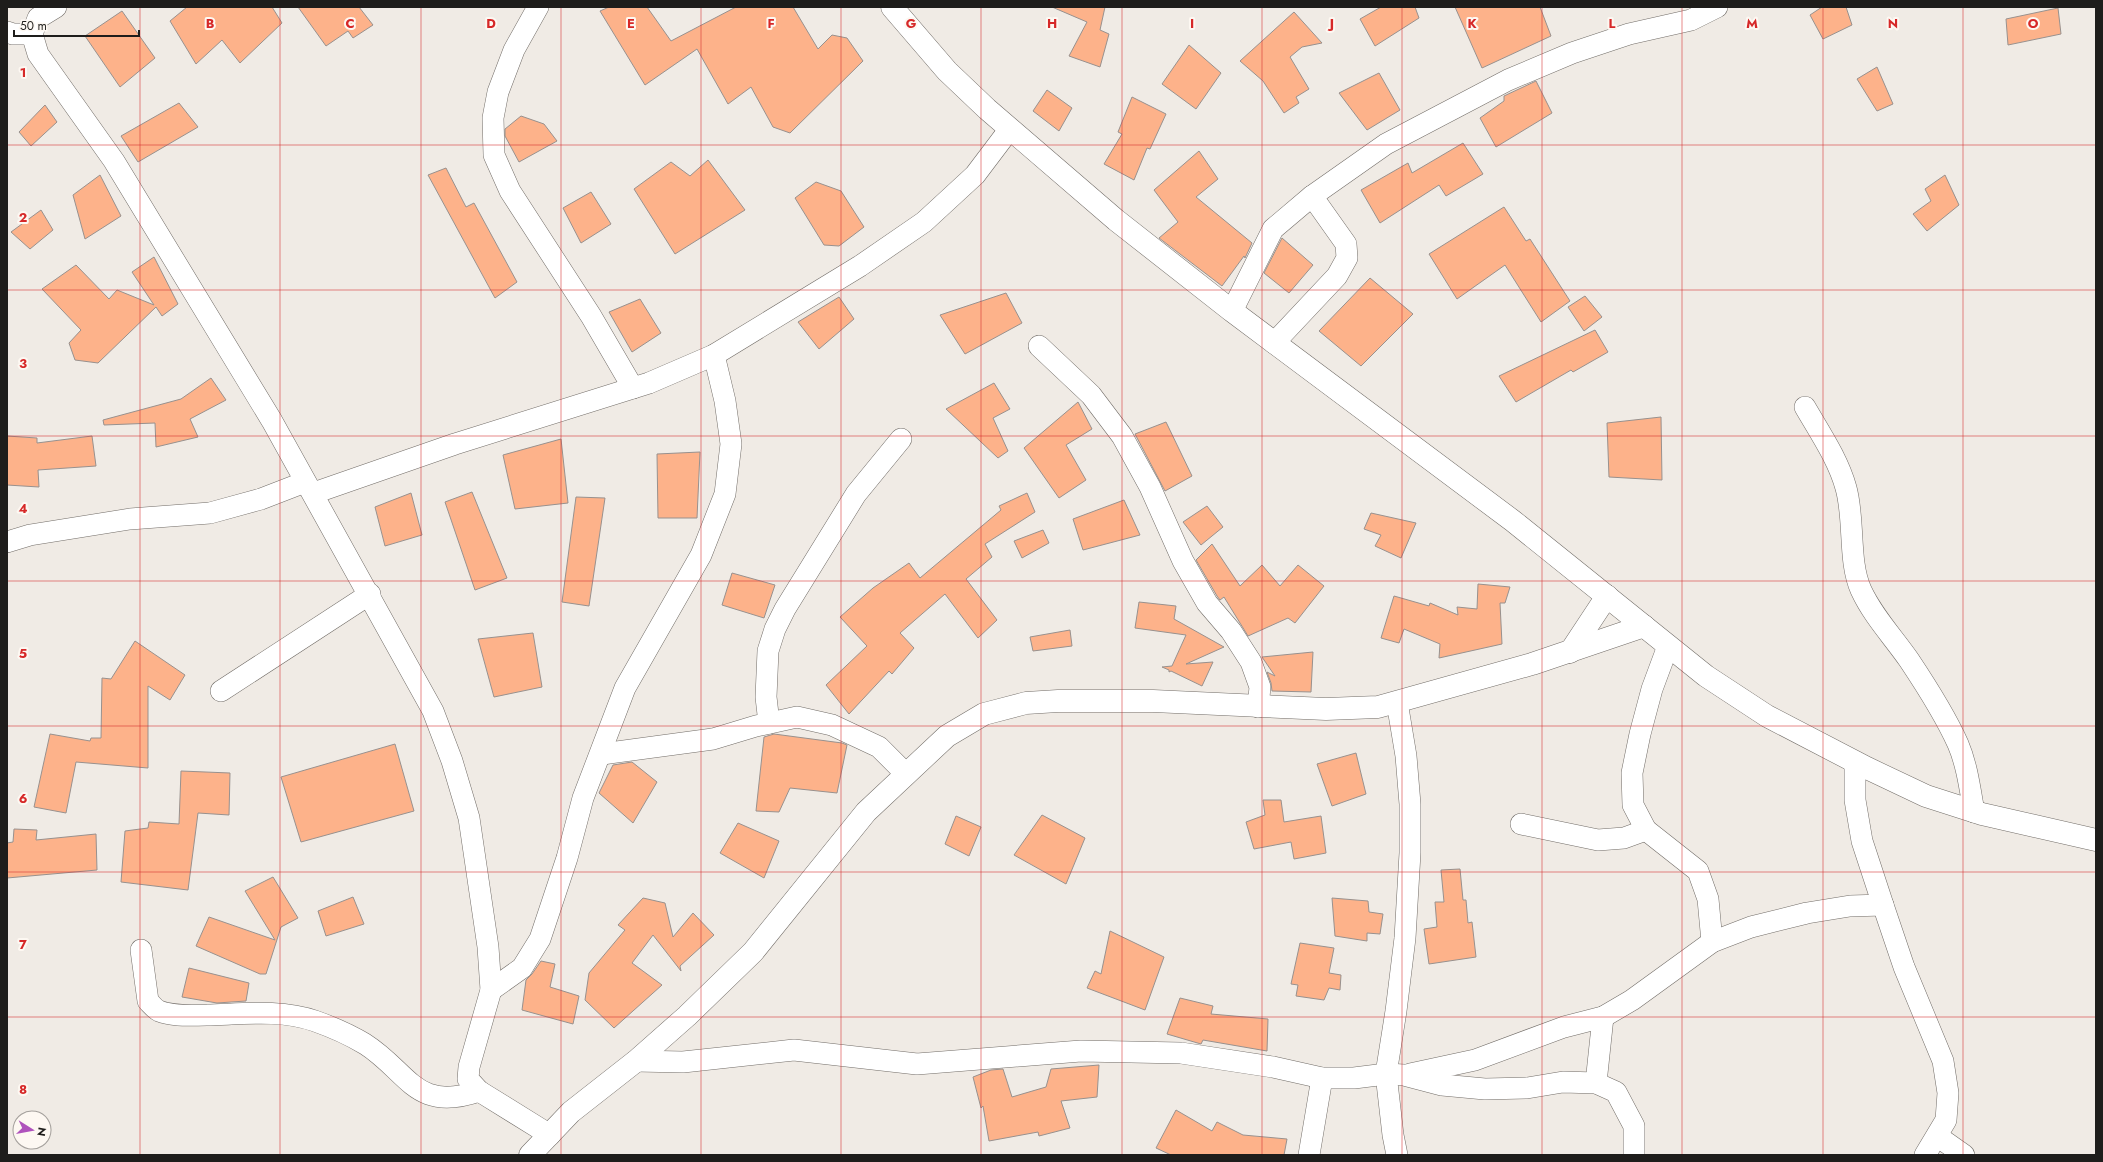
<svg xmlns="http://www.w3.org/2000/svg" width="2103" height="1162" font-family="Jost,sans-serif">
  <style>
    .building { fill: #fdb28a; stroke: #98918e }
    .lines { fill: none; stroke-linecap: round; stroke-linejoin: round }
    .minor-casing { stroke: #726d68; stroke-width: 22 }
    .major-casing { stroke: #726d68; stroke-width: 23 }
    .minor { stroke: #fff; stroke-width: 21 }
    .major { stroke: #fff; stroke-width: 22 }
    .grid { fill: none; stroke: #d62828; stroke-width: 1; stroke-opacity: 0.55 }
    .grid-label { font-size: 13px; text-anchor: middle; font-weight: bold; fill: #d62828; stroke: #fdf8f2; stroke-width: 4; stroke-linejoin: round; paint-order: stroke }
  </style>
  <rect width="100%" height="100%" fill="#f0ebe5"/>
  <g class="building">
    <path d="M187 7H272L282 23 240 63 222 40 196 64 170 21Z"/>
    <path d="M298 7H359L373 25 353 38 348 31 326 46Z"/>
    <path d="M609 7H647L671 41 736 7H793L818 49 832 35 847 38 863 61 790 133 773 127 751 87 728 104 697 49 645 85 600 11Z"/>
    <path d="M1052 7H1105L1100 30 1109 34 1100 67 1069 56 1087 22Z"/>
    <path d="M1381 7H1415L1419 18 1375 46 1360 19Z"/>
    <path d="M1455 7H1540L1551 36 1482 68Z"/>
    <path d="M1822 7H1846L1852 25 1823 39 1810 15Z"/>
    <path d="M2058 8 2061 34 2008 45 2006 19Z"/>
    <path d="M122 11 155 58 120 87 85 36Z"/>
    <path d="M1294 12 1322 43 1302 47 1290 57 1309 89 1296 97 1299 103 1284 113 1263 81 1240 61Z"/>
    <path d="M1189 45 1221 73 1196 109 1162 84Z"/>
    <path d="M1877 67 1893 104 1877 111 1857 79Z"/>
    <path d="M1379 73 1400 110 1367 130 1339 93Z"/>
    <path d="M1536 81 1552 113 1496 147 1480 118 1504 101V96Z"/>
    <path d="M1047 90 1072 108 1059 131 1033 111Z"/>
    <path d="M1132 97 1166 114 1150 149 1147 148 1134 180 1104 164 1122 134 1118 132Z"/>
    <path d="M179 103 198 127 138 162 121 136Z"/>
    <path d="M45 105 57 122 31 146 19 132Z"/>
    <path d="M521 116 544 124 557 141 519 162 505 136V129Z"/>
    <path d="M1463 143 1483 174 1446 196 1439 185 1380 223 1361 190 1408 163 1412 173Z"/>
    <path d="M1199 151 1218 179 1196 197 1252 243 1245 258 1244 256 1222 286 1159 238 1178 222 1154 190Z"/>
    <path d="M708 160 745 210 675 254 634 189 671 162 690 176Z"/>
    <path d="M446 168 466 207 474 203 517 282 495 298 428 175Z"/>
    <path d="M100 175 121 216 85 239 73 195Z"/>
    <path d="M1945 175 1959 205 1927 231 1913 214 1931 201 1925 189Z"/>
    <path d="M816 182 841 191 864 227 839 246 824 245 795 198Z"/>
    <path d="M591 192 611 224 581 243 563 208Z"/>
    <path d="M1504 207 1526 241 1530 239 1570 301 1541 322 1505 265 1457 299 1429 254Z"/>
    <path d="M41 210 53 230 30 249 11 232Z"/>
    <path d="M1282 238 1313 265 1289 293 1264 273Z"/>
    <path d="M154 257 178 304 162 316 156 307 98 363 75 360 69 343 81 330 42 289 76 265 109 299 117 290 154 305 132 272Z"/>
    <path d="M1370 278 1413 314 1361 366 1319 331Z"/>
    <path d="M1006 293 1022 323 965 354 940 315Z"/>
    <path d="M1585 296 1602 317 1584 331 1568 307Z"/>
    <path d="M839 297 854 319 819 349 798 322Z"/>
    <path d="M640 299 661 333 632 352 609 312Z"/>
    <path d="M1595 330 1608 352 1573 372 1571 370 1516 402 1499 376Z"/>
    <path d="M211 378 226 400 190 419 198 437 156 447 155 423 104 425 103 420 181 399Z"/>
    <path d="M994 383 1010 409 993 418 1008 451 998 458 946 409Z"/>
    <path d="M1078 402 1092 429 1066 445 1086 480 1059 498 1024 448Z"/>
    <path d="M1661 417 1662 480 1609 477 1607 423Z"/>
    <path d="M1166 422 1192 476 1165 491 1135 434Z"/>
    <path d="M7 436 37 438V443L92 436 96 466 38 470 39 487 7 485Z"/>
    <path d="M561 439 568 503 515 509 503 455Z"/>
    <path d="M700 452 697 518H658L657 454Z"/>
    <path d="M472 492 507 578 475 590 445 502Z"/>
    <path d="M411 493 422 535 385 546 375 507Z"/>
    <path d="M1027 493 1035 512 985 544 992 557 966 579 997 620 978 638 945 594 900 633 914 648 892 674 889 671 849 714 826 685 867 646 840 617 873 588 909 563 920 578 1001 510 999 506Z"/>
    <path d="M576 497 605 498 589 606 562 602Z"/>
    <path d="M1124 500 1140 535 1083 550 1073 519Z"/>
    <path d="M1207 506 1223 527 1201 545 1183 522Z"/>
    <path d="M1371 513 1416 523 1401 558 1375 546 1381 535 1364 529Z"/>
    <path d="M1043 530 1049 543 1022 558 1014 541Z"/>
    <path d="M1212 544 1240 586 1262 565 1280 586 1298 565 1324 586 1295 623 1288 618 1248 636 1224 597 1220 600 1217 596 1196 560Z"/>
    <path d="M732 573 775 585 764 618 722 605Z"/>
    <path d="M1478 584 1510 587 1505 603H1500L1502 644 1439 658 1440 644 1404 629 1399 643 1381 638 1394 596 1429 606 1430 603 1458 615 1457 607 1477 609Z"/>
    <path d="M1139 602 1176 606 1174 619 1224 647 1186 664 1213 662 1202 686 1171 671 1169 672V670L1162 667 1172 666 1186 635 1135 628Z"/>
    <path d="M1070 630 1072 646 1033 651 1030 637Z"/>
    <path d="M533 633 542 687 494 697 478 639Z"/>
    <path d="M135 641 185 675 170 700 148 686V768L76 762 66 813 34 807 50 734 90 741 91 738H101L102 678 111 679Z"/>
    <path d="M1313 652 1311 692 1272 691 1271 683 1267 672 1275 676 1262 657Z"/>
    <path d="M774 734 842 743 847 745 837 793 790 788 779 812 756 811 764 737Z"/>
    <path d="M395 744 414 811 301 842 281 777Z"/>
    <path d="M1356 753 1366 794 1332 806 1317 764Z"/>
    <path d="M632 762 657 782 633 823 599 793 613 765Z"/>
    <path d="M181 771 230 773 229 815 198 813 188 890 121 882 125 831 148 828 149 822 179 824Z"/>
    <path d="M1263 800H1281L1284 822 1321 816 1326 853 1294 859 1291 842 1254 849 1246 822 1265 815Z"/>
    <path d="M1042 815 1085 838 1066 884 1014 855Z"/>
    <path d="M956 816 981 827 969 856 945 844Z"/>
    <path d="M738 823 779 841 764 878 720 853Z"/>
    <path d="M14 829 37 830 36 840 96 834 97 870 7 878V843L13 842Z"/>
    <path d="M1460 869 1463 900H1466L1468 923 1472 922 1476 957 1429 964 1424 929 1437 927 1435 902H1444L1441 870Z"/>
    <path d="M273 877 298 918 281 927 266 974H260L196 946 209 917 275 940 245 891Z"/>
    <path d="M353 897 364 924 326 936 318 911Z"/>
    <path d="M643 898 665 903 673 937 693 913 714 935 680 966 681 971 653 935 632 963 662 985 614 1028 585 1000 589 973 625 930 618 925Z"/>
    <path d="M1332 898 1368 901 1369 912 1383 914 1380 934 1367 933V941L1335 936Z"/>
    <path d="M1110 931 1164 957 1145 1010 1087 988 1095 971 1101 974Z"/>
    <path d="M1300 943 1334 948 1329 973 1341 975 1340 990 1329 988 1324 1000 1296 996 1298 985 1291 984Z"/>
    <path d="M541 961 555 964 550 987 579 996 573 1024 522 1010 526 980 532 974Z"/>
    <path d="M189 968 249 983 246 1001 217 1003 182 997Z"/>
    <path d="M1180 998 1213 1006 1211 1014 1268 1019 1267 1051 1203 1040 1201 1044 1167 1034Z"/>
    <path d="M1099 1065 1097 1097 1061 1101 1070 1128 1039 1136 1038 1132 989 1141 983 1106 981 1108 973 1077 991 1070 1003 1069 1012 1097 1046 1087 1051 1069Z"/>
    <path d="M1176 1110 1212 1131 1217 1122 1243 1135 1287 1139 1284 1155H1171L1156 1148Z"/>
  </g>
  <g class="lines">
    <g class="minor-casing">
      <g id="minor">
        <path d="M56 7 38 18 32 34 38 54 114 161 272 421 433 711 452 761 469 818 488 947 491 990 469 1067 468 1079 479 1091 550 1135"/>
        <path d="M538 7 514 50 498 92 493 118 494 155 510 191 591 316 633 388"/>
        <path d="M7 32 13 34H32"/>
        <path d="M1232 311 1273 229 1312 196 1386 144 1508 80 1572 53 1629 34 1691 20 1717 7"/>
        <path d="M1274 343 1337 276 1347 258 1346 244 1312 196"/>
        <path d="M1039 346 1091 395 1122 436 1150 487 1183 561 1207 603 1231 631 1251 662 1260 687 1258 707"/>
        <path d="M1805 407C1820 433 1838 459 1846 488 1855 520 1848 561 1861 590 1873 616 1893 637 1909 660 1927 687 1945 715 1958 744 1967 765 1970 789 1974 812"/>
        <path d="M314 493 455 444 649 383 714 355 860 266 924 222 975 175 1009 130"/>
        <path d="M7 542 30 535 130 519 210 513 261 499 305 482"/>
        <path d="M1668 646 1652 689 1640 734 1632 773 1633 805 1646 830 1698 871 1708 899 1712 942"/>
        <path d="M221 691 370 594"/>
        <path d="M1397 702 1406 756 1410 804V853L1405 938 1396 1011 1386 1074 1393 1135 1397 1155"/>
        <path d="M769 723 766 697 768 651 775 629 785 609 856 494 901 439"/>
        <path d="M602 754 713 739 756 726 797 717 832 725 879 747 906 774"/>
        <path d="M1521 824 1598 840 1624 838 1646 830"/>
        <path d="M1883 905 1904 967 1943 1061 1948 1093 1946 1120 1925 1155"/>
        <path d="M141 950 148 1001C151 1004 155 1009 159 1011 174 1017 192 1015 207 1015 243 1014 281 1009 315 1021 332 1027 350 1035 365 1044 409 1072 415 1113 479 1091"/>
        <path d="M491 990 522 968 540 939 567 858 583 798 625 688 701 555 725 494 731 444 725 401 714 355"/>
        <path d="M636 1061 683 1062 794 1050 917 1064 1081 1051 1181 1053 1273 1067 1322 1078H1354L1386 1074 1404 1075 1442 1085 1485 1089 1527 1088 1563 1082 1596 1083 1616 1092 1634 1126V1155"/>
        <path d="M1410 1074 1475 1060 1564 1027 1603 1017 1632 1000 1712 942 1751 927 1807 913 1850 906 1883 905 1862 841 1855 800V762"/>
        <path d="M1596 1083 1603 1017"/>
        <path d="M1937 1136 1964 1155"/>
        <path d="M1309 1155 1322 1078"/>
      </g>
    </g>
    <g class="major-casing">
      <g id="major">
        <path d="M892 7 947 71 987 109 1116 220 1232 311 1513 521 1706 676 1767 716 1867 768 1926 796 1982 814 2096 840"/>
        <path d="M1570 652 1607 596"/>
        <path d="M530 1155 571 1112 636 1061 687 1016 753 952 866 812 947 736 984 714 1026 703 1058 701H1153L1326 709 1378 707 1532 664 1644 626"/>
      </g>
    </g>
    <use href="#minor" class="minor"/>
    <use href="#major" class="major"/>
  </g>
  <path class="grid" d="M140 7V1155M280 7V1155M421 7V1155M561 7V1155M701 7V1155M841 7V1155M981 7V1155M1122 7V1155M1262 7V1155M1402 7V1155M1542 7V1155M1682 7V1155M1823 7V1155M1963 7V1155M7 145H2096M7 290H2096M7 436H2096M7 581H2096M7 726H2096M7 872H2096M7 1017H2096"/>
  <g class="grid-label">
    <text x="210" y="28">B</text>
    <text x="350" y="28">C</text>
    <text x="491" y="28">D</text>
    <text x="631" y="28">E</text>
    <text x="771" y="28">F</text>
    <text x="911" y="28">G</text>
    <text x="1052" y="28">H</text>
    <text x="1192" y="28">I</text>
    <text x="1332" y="28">J</text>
    <text x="1472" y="28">K</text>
    <text x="1612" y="28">L</text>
    <text x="1752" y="28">M</text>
    <text x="1893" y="28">N</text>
    <text x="2033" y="28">O</text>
    <text x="23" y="77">1</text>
    <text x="23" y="222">2</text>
    <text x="23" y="368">3</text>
    <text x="23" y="513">4</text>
    <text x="23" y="658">5</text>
    <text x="23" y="803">6</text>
    <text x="23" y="949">7</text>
    <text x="23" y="1094">8</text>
  </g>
  <rect width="2103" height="1162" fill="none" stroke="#1e1d1b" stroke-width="16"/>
  <g transform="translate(32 1130) rotate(101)"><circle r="19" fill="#fdf8f2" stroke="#a4a09c"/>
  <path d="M0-3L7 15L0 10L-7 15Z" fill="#af52bc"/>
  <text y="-6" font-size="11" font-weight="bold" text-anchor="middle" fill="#1e1d1b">N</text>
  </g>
  <path d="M14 30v6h125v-6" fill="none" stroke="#1e1d1b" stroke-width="2"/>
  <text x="20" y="30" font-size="12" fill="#1e1d1b" stroke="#fdf8f2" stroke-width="3" paint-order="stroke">50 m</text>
</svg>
